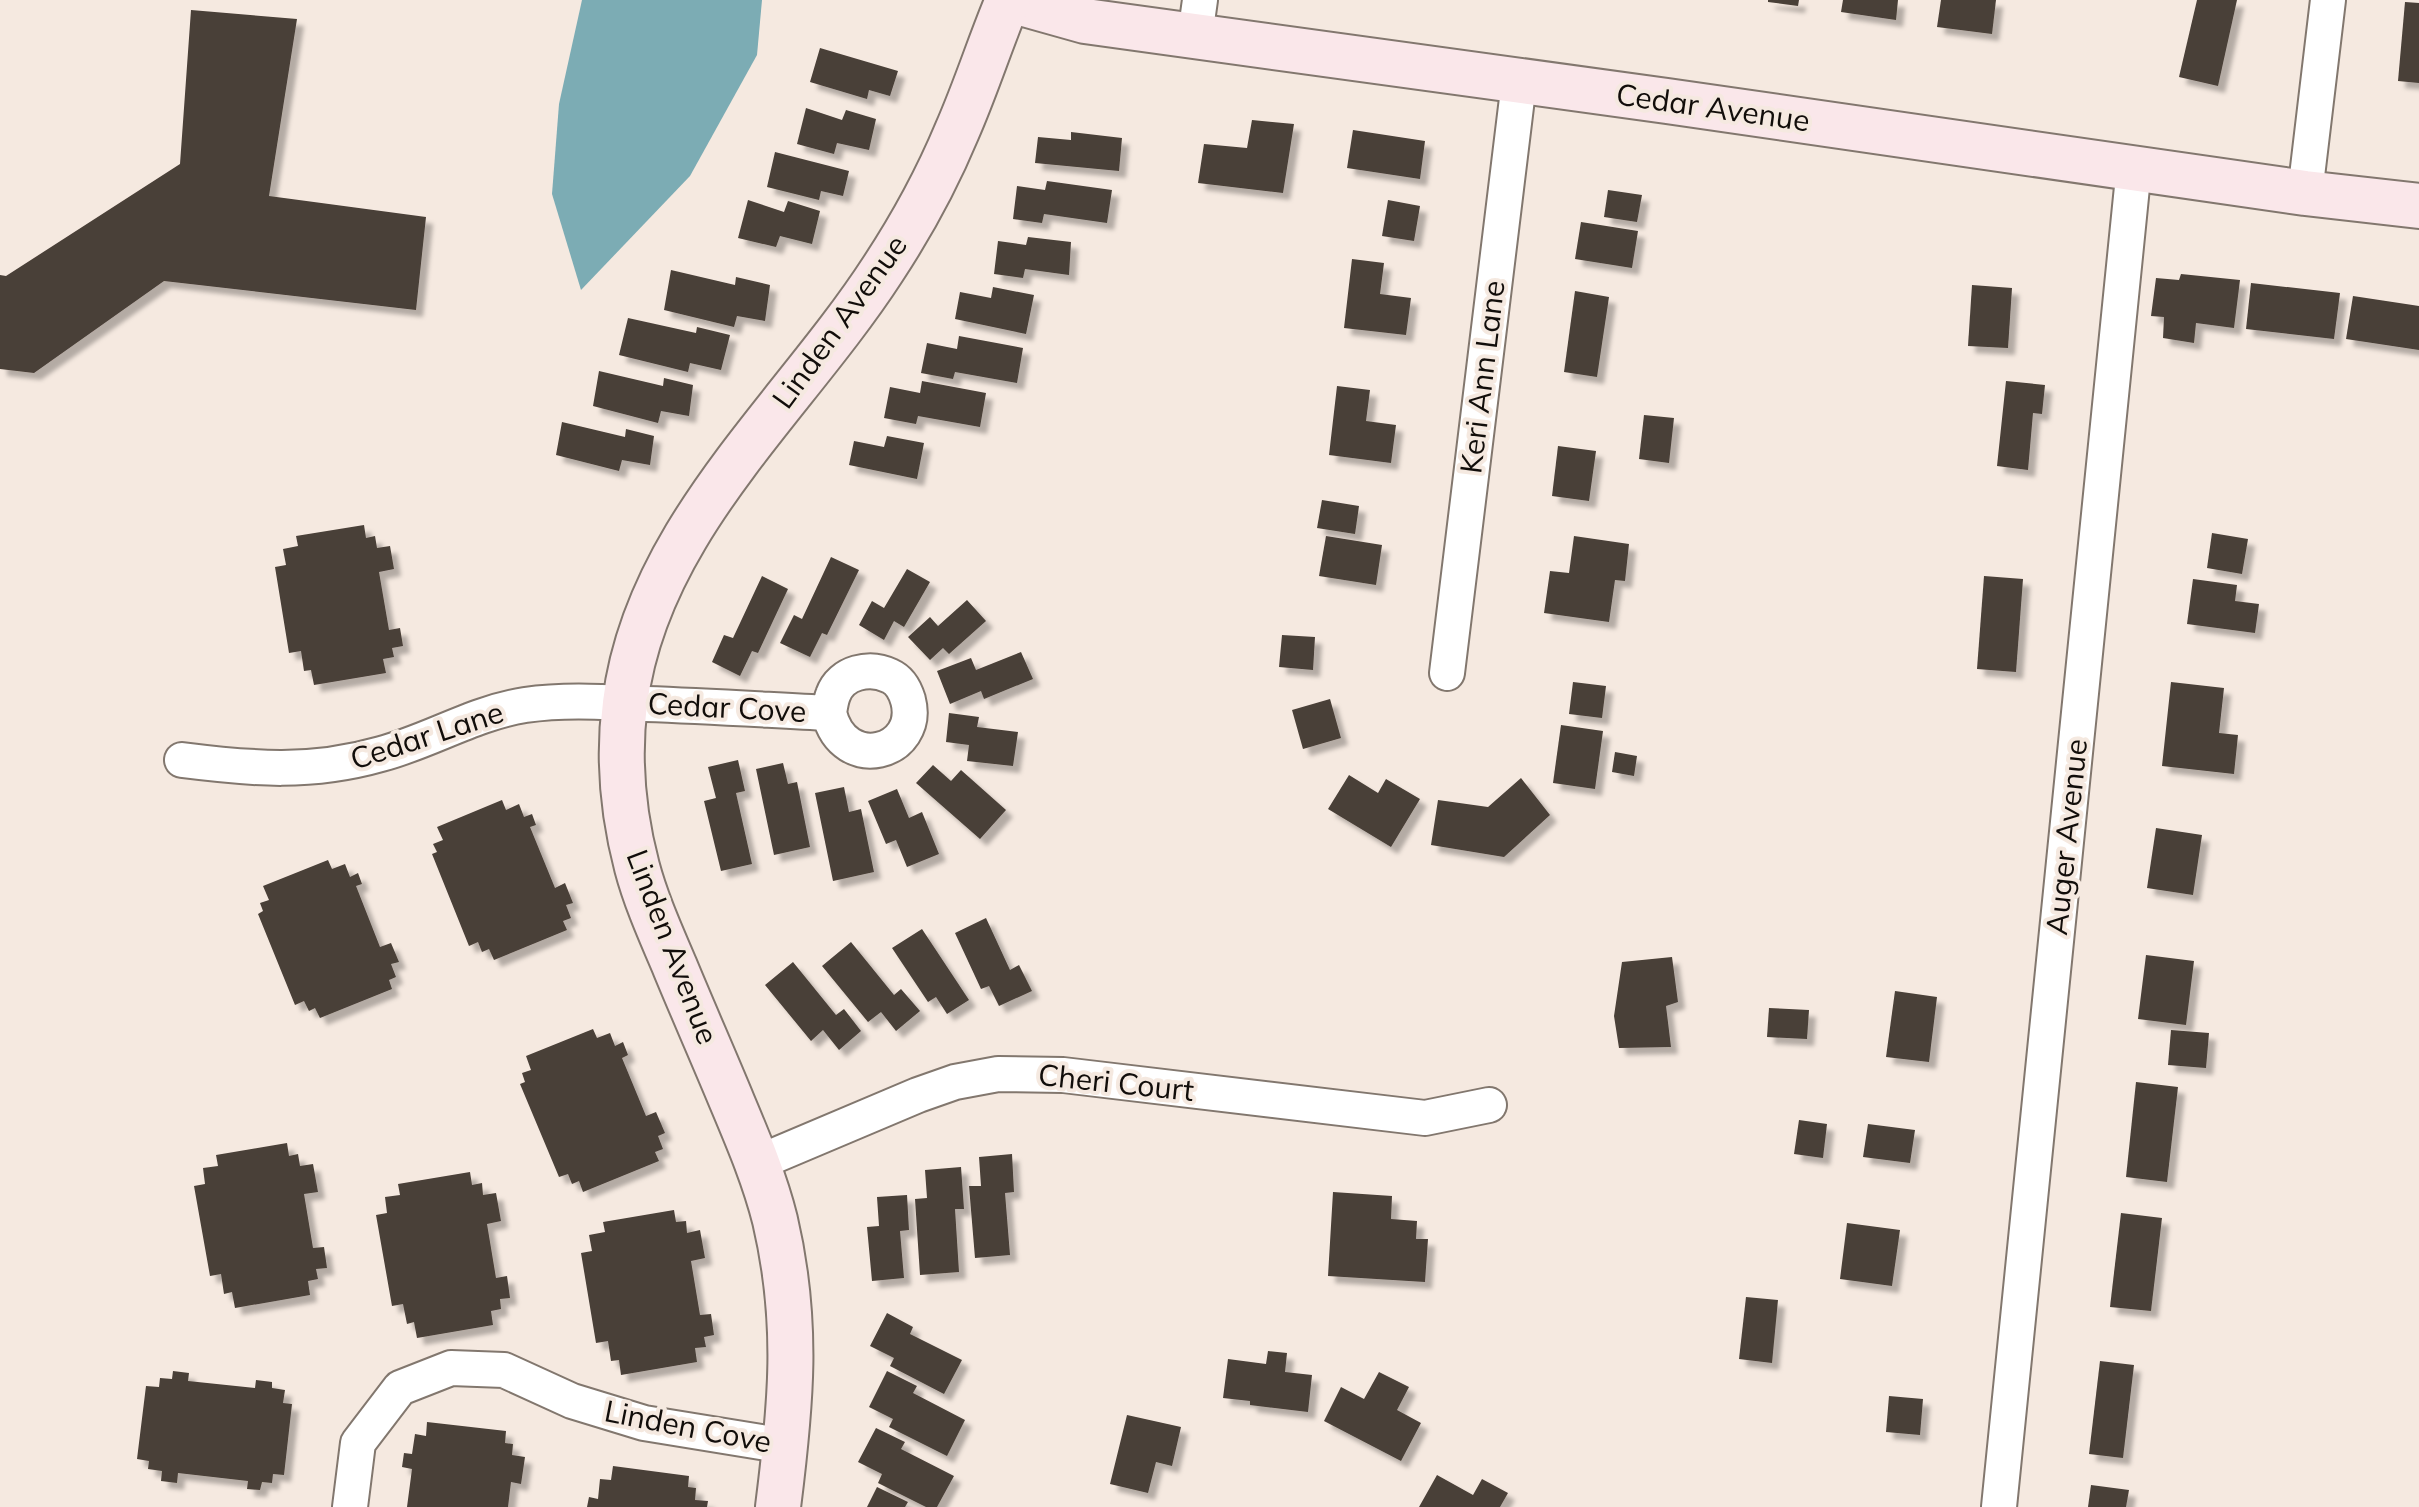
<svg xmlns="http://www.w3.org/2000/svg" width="2419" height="1507" font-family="Mulish,sans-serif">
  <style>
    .water { fill: #7cacb4 }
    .building { fill: #493f37; filter: url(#shadow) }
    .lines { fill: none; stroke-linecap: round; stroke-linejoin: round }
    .street-casing { stroke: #82776e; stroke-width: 38 }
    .secondary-casing { stroke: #82776e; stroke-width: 48 }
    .street { stroke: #fff; stroke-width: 34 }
    .secondary { stroke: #fae7ea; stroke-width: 44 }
    .labels { text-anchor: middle; stroke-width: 8; stroke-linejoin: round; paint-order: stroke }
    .street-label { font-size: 30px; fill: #110d0a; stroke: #f5e9e0 }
  </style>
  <defs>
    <filter id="shadow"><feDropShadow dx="7" dy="7" stdDeviation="2" flood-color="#0004"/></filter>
  </defs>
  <rect width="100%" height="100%" fill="#f5e9e0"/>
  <path class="water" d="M582 0H762L757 55 690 176 581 290 552 194 559 104Z"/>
  <g class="building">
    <path d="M1768 0H1799L1798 6 1768 2Z"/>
    <path d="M1843 0H1898L1896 20 1841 12Z"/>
    <path d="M1941 0H1996L1992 34 1937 27Z"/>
    <path d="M2197 0H2237L2218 86 2179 77Z"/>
    <path d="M2405 2 2419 3V83L2398 81Z"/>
    <path d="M191 10 297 19 269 196 426 217 416 310 164 281 34 373 0 369V275L6 276 180 164Z"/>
    <path d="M820 48 898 71 890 96 869 90 867 99 810 82Z"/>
    <path d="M806 108 842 120 846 110 876 119 869 150 837 143 834 154 797 144Z"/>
    <path d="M1252 120 1294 124 1283 193 1198 183 1204 144 1247 148Z"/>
    <path d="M1353 130 1425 141 1420 179 1347 168Z"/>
    <path d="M1071 132 1122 138 1119 171 1035 163 1038 137 1071 140Z"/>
    <path d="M775 152 849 171 843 196 821 191 819 200 767 187Z"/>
    <path d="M1047 181 1112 190 1107 223 1044 214 1042 223 1013 219 1017 186 1045 190Z"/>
    <path d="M1608 190 1642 195 1637 222 1604 217Z"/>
    <path d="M748 200 784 212 788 201 820 211 812 244 780 236 776 247 738 238Z"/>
    <path d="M1388 200 1420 206 1414 241 1382 236Z"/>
    <path d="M1581 222 1638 231 1632 268 1575 259Z"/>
    <path d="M1028 237 1071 242 1069 275 1025 269 1023 278 994 274 998 241 1026 245Z"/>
    <path d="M1352 259 1384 263 1380 294 1411 298 1406 335 1344 328Z"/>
    <path d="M671 270 735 285 736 277 770 285 765 321 737 316 734 327 664 310Z"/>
    <path d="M2181 274 2240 280 2234 328 2196 323 2194 343 2163 338 2164 317 2151 316 2156 278 2179 280Z"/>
    <path d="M2251 283 2340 293 2334 339 2246 329Z"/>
    <path d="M1972 285 2012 288 2008 348 1968 346Z"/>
    <path d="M993 287 1034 295 1026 334 955 319 960 292 991 298Z"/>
    <path d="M1575 291 1609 297 1597 377 1564 372Z"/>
    <path d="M2353 296 2419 306V350L2346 339Z"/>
    <path d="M628 318 696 333 697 327 730 335 721 370 690 363 688 372 619 355Z"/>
    <path d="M959 336 1023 348 1017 383 955 372 953 379 921 373 927 343 957 349Z"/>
    <path d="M599 371 663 386 664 378 693 385 689 416 661 411 658 423 593 406Z"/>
    <path d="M922 381 986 393 980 427 918 416 916 424 884 418 890 387 920 393Z"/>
    <path d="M2006 381 2045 385 2042 414 2033 413 2028 470 1997 466Z"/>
    <path d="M1337 386 1370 390 1366 421 1396 425 1391 463 1329 455Z"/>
    <path d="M1644 415 1674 418 1669 463 1639 459Z"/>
    <path d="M562 422 625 437 626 429 654 436 650 465 622 460 619 471 556 455Z"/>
    <path d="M887 436 924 443 917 479 849 465 854 441 884 447Z"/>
    <path d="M1558 446 1596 451 1589 501 1552 496Z"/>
    <path d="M1322 500 1359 506 1355 534 1317 528Z"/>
    <path d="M364 525 366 538 375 536 377 548 390 546 394 569 379 572 389 630 400 628 403 646 392 648 394 657 383 659 386 673 314 685 311 670 304 671 301 651 289 653 275 567 286 565 283 549 298 546 296 536Z"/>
    <path d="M2212 533 2248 539 2242 574 2207 568Z"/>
    <path d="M1326 536 1382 545 1376 585 1319 576Z"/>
    <path d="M1574 536 1629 544 1625 581 1615 580 1609 622 1544 613 1550 571 1569 573Z"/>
    <path d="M831 557 859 570 827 635 822 633 810 657 780 643 794 615 802 619Z"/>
    <path d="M907 569 930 582 904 627 894 621 884 640 859 625 872 601 884 608Z"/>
    <path d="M762 576 788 589 758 653 752 651 740 676 712 662 724 635 733 638Z"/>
    <path d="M1984 576 2023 579 2016 672 1977 669Z"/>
    <path d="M2193 579 2237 585 2235 601 2259 604 2255 633 2187 624Z"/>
    <path d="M967 600 986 621 949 654 943 648 930 660 908 637 930 617 938 626Z"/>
    <path d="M1282 635 1315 637 1313 670 1279 667Z"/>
    <path d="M1021 652 1033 679 984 699 981 691 950 704 937 671 971 658 976 670Z"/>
    <path d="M1573 682 1606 686 1602 718 1569 714Z"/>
    <path d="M2171 682 2224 688 2219 733 2238 735 2234 774 2162 766Z"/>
    <path d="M1330 699 1341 738 1303 749 1292 710Z"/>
    <path d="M949 713 979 717 977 727 1018 732 1013 766 967 761 969 745 946 742Z"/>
    <path d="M1561 725 1603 731 1595 789 1553 783Z"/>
    <path d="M1615 752 1637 756 1634 776 1612 772Z"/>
    <path d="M738 760 745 791 736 793 752 864 721 871 704 801 716 798 708 767Z"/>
    <path d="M783 763 788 784 797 782 810 847 774 855 756 769Z"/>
    <path d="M933 765 951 781 961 770 1006 810 980 839 916 783Z"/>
    <path d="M1349 775 1378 793 1386 779 1420 799 1391 847 1328 809Z"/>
    <path d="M1521 778 1550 815 1504 857 1431 845 1438 800 1488 807Z"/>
    <path d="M844 787 849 812 861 809 874 872 833 881 815 793Z"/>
    <path d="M897 789 909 818 922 812 939 854 907 867 896 840 886 844 868 801Z"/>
    <path d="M502 800 506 810 519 804 524 817 532 814 536 825 530 827 555 888 565 883 573 903 566 905 571 918 563 921 567 930 494 960 489 949 482 952 478 942 469 946 432 854 437 852 433 844 443 840 437 827Z"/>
    <path d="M2156 828 2202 835 2193 895 2147 888Z"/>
    <path d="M328 860 332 869 345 864 350 877 358 873 362 884 356 886 380 947 391 943 399 962 391 964 396 977 389 980 392 989 320 1018 315 1008 309 1011 304 1001 295 1005 258 914 263 911 260 903 269 900 263 886Z"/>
    <path d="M986 918 1010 970 1019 965 1032 991 999 1006 989 986 981 989 955 933Z"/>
    <path d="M922 929 969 1000 947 1014 936 997 928 1002 892 948Z"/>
    <path d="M851 942 894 995 901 989 920 1011 896 1031 881 1012 868 1022 822 966Z"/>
    <path d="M2146 955 2194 961 2186 1025 2138 1019Z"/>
    <path d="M1672 957 1678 1002 1666 1006 1671 1047 1619 1048 1614 1016 1622 962Z"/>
    <path d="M793 962 836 1015 844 1009 861 1031 839 1050 823 1030 811 1041 765 985Z"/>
    <path d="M1895 991 1937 997 1929 1062 1886 1057Z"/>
    <path d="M1769 1008 1809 1010 1807 1039 1767 1037Z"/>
    <path d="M593 1029 597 1038 610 1033 615 1046 623 1042 628 1055 622 1058 646 1116 656 1112 665 1133 658 1136 663 1149 655 1152 659 1161 583 1192 579 1181 572 1184 568 1174 559 1177 520 1084 525 1082 522 1073 531 1070 526 1056Z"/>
    <path d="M2171 1030 2209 1033 2206 1068 2168 1065Z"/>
    <path d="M2136 1082 2178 1087 2167 1182 2126 1177Z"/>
    <path d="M1799 1120 1827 1124 1823 1158 1794 1154Z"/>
    <path d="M1868 1124 1915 1130 1910 1163 1863 1157Z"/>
    <path d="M287 1143 289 1156 298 1154 300 1166 313 1164 318 1192 304 1194 313 1248 324 1247 327 1268 316 1269 318 1279 308 1281 310 1295 235 1308 232 1292 224 1294 221 1274 210 1276 194 1186 205 1184 203 1168 218 1166 216 1155Z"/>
    <path d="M1012 1154 1014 1192 1005 1193 1010 1255 975 1258 969 1186H981L979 1157Z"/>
    <path d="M961 1167 964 1209H955L959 1272 920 1275 915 1199 927 1198 925 1170Z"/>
    <path d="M470 1172 472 1185 482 1183 483 1195 496 1193 501 1221 487 1224 496 1278 507 1276 510 1298 500 1299 501 1309 491 1311 493 1325 417 1338 414 1322 407 1324 403 1304 392 1306 376 1215 387 1213 385 1197 400 1195 398 1184Z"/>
    <path d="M1333 1192 1392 1196 1391 1219 1417 1221 1416 1239H1428L1425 1282 1328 1276Z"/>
    <path d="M907 1195 909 1230 900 1231 904 1278 872 1281 867 1227 879 1226 877 1197Z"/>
    <path d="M674 1210 676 1222 686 1221 687 1233 700 1230 705 1258 691 1261 700 1315 711 1314 714 1335 704 1337 706 1347 695 1348 697 1362 621 1375 619 1360 611 1361 608 1341 596 1343 581 1253 592 1251 589 1235 605 1232 603 1222Z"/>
    <path d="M2121 1213 2162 1218 2151 1311 2110 1307Z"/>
    <path d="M1847 1223 1900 1230 1892 1286 1840 1279Z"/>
    <path d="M1746 1297 1778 1300 1772 1363 1739 1359Z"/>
    <path d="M887 1313 913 1327 910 1334 962 1360 944 1394 890 1366 894 1358 870 1346Z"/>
    <path d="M1268 1351 1287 1353 1285 1372 1312 1375 1308 1412 1250 1405V1401L1223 1398 1228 1359 1266 1364Z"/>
    <path d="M2100 1361 2134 1365 2123 1458 2089 1454Z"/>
    <path d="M173 1371 189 1373 188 1381 255 1388 256 1380 272 1382V1388L285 1390 283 1403 292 1404 284 1475 273 1474 272 1483 262 1482 260 1490 247 1489 248 1481 178 1473 177 1483 161 1481 162 1471 148 1469 149 1461 137 1459 146 1386 159 1387 160 1378 172 1379Z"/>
    <path d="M887 1371 917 1386 913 1393 965 1420 947 1456 889 1427 893 1419 869 1407Z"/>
    <path d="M1379 1372 1409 1387 1397 1410 1421 1423 1401 1461 1324 1421 1341 1387 1364 1399Z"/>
    <path d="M1889 1396 1923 1399 1920 1435 1886 1432Z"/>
    <path d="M1127 1415 1181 1427 1172 1466 1156 1462 1148 1493 1110 1484Z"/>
    <path d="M427 1422 506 1431 505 1443 513 1444 512 1455 525 1457 521 1484 511 1482 508 1507H407L412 1469 402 1467 404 1453 412 1454 415 1434 426 1436Z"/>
    <path d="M876 1428 905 1442 901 1449 954 1476 937 1507H926L878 1483 882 1474 858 1462Z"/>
    <path d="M613 1466 689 1476 688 1487 696 1488 695 1500 708 1501 707 1507H587L589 1497 598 1499 600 1479 611 1480Z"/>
    <path d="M1437 1475 1473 1495 1482 1479 1508 1493 1500 1507H1419Z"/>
    <path d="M2091 1485 2129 1490 2126 1507H2088Z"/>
    <path d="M877 1487 908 1502 905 1507H867Z"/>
  </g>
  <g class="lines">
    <g class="street-casing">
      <g id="street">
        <path d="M1195 36 1200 0"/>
        <path d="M2305 193 2328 0"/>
        <path d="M1447 673 1519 82"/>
        <path d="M182 760C253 769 311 774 381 754 430 741 474 713 525 705 566 699 605 702 646 704 707 706 768 710 829 713 830 707 831 700 833 695 841 672 870 666 890 676 899 680 905 690 908 700 922 753 844 775 829 713"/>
        <path d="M757 1163 918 1095 955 1082 998 1074 1063 1075 1425 1118 1489 1105"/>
        <path d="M350 1507 358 1443 400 1388 451 1368 504 1370 572 1401 644 1423 786 1446"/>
        <path d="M1999 1507 2134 167"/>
      </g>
    </g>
    <g class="secondary-casing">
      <g id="secondary">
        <path d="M1010 0 1085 21 1667 101 2305 193 2419 206"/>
        <path d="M778 1507C791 1405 799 1322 775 1220 765 1180 749 1142 733 1104 714 1058 694 1013 675 967 661 934 646 901 637 867 623 814 618 757 625 703 646 530 793 408 883 269 912 225 937 179 957 131 976 88 990 43 1008 0"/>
      </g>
    </g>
    <use href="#street" class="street"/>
    <use href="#secondary" class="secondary"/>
  </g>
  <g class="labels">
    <g class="street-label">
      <text transform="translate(1713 108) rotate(8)" y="10">Cedar Avenue</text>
      <text transform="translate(840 322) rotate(-54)" y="10">Linden Avenue</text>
      <text transform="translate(1483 377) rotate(-83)" y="10">Keri Ann Lane</text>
      <text transform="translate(727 708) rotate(3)" y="10">Cedar Cove</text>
      <text transform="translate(427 736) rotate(-18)" y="10">Cedar Lane</text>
      <text transform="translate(2067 837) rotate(-84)" y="10">Auger Avenue</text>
      <text transform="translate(672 947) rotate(69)" y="10">Linden Avenue</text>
      <text transform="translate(1116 1083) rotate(6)" y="10">Cheri Court</text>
      <text transform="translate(688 1427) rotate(11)" y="10">Linden Cove</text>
    </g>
  </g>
</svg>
